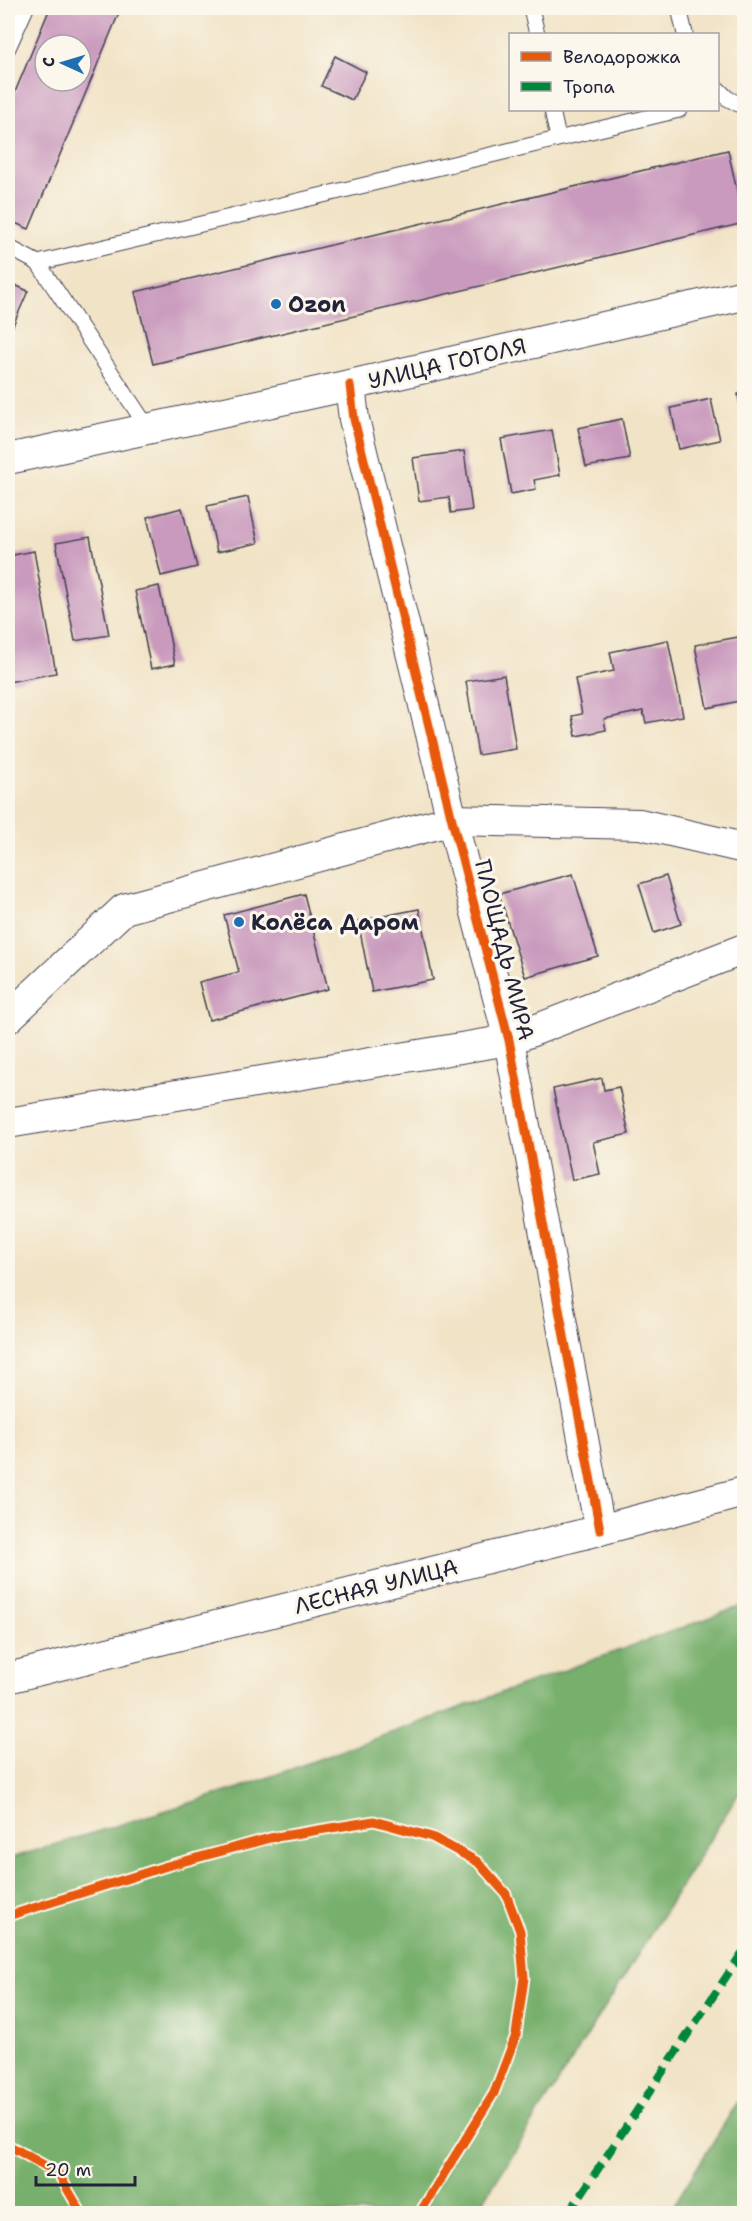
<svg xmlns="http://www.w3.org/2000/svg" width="752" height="2221" font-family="'Shantell Sans',sans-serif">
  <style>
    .forest { fill: #77af6c; stroke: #4c6854; stroke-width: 1.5 }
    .building { fill: #c99abd; fill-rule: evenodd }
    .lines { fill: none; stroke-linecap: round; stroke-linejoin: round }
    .service-casing { stroke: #413f50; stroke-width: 17 }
    .minor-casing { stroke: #413f50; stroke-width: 32 }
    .service { stroke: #fff; stroke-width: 15 }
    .minor { stroke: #fff; stroke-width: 30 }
    .quiet { stroke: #00873e; stroke-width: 8; stroke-dasharray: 15 8; stroke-linecap: butt }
    .cycleway-casing { stroke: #fbf7ec; stroke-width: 13 }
    .cycleway { stroke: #e8590c; stroke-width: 9 }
    .poi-dot { fill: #1f6fb2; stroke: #fbf7ec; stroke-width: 2 }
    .labels { text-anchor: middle; stroke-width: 6; stroke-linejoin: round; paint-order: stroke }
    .poi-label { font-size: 22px; font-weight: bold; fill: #22223b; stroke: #fbf7ec; text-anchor: start }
    .street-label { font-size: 22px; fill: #22223b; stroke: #fbf7ec }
  </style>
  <rect width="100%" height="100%" fill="#fbf7ec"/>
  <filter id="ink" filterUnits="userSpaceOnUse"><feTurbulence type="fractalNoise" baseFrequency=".0167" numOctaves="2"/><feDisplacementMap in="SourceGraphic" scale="12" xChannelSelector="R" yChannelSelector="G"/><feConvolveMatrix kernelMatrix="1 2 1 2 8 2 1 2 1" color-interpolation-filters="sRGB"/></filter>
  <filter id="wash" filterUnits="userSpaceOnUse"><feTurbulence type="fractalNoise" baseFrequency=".008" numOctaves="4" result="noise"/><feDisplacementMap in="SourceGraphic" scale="24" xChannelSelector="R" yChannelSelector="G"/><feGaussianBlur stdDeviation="1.35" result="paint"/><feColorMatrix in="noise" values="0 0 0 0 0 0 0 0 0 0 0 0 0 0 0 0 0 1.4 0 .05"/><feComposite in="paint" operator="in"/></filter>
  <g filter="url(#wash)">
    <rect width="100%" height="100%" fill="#f1e3c6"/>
    <g class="forest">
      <path d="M744 1605V1785L476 2213H8V1859L239 1788Z"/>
      <path d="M744 2092V2213H669Z"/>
    </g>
    <g id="blocks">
      <g class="building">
        <path d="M50 8H121L29 229 8 220V109ZM45 45H81V81H45Z"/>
        <path d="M713 8H730L714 12Z"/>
        <path d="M335 56 366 72 352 100 321 86Z"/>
        <path d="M728 150 744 223 153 364 135 292Z"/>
        <path d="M8 282 28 291 8 337Z"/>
        <path d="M744 393V422L743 423 738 394Z"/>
        <path d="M711 399 720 440 679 449 671 408Z"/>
        <path d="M622 419 630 459 586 467 578 428Z"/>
        <path d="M552 430 560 475 534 480 536 489 511 494 501 439Z"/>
        <path d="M464 451 472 510 451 513 449 497 419 501 413 458Z"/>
        <path d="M248 497 258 543 217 552 207 506Z"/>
        <path d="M182 508 197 567 161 576 147 517Z"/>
        <path d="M90 537 109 635 75 641 56 543Z"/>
        <path d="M34 551 56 673 8 682V556Z"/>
        <path d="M159 586 175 664 151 669 135 591Z"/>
        <path d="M744 636V700L707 708 695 645Z"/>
        <path d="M668 640 683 716 646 723 643 711 604 719 606 730 576 736 572 716 582 714 575 679 614 671 610 652Z"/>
        <path d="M504 675 516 749 478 755 466 681Z"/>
        <path d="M573 874 598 956 525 977 499 894Z"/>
        <path d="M666 876 681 924 654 933 639 884Z"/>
        <path d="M304 894 328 989 209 1020 199 982 239 972 224 915Z"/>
        <path d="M419 909 433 980 372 992 358 921Z"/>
        <path d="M602 1078 604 1090 619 1087 629 1134 593 1142 600 1174 572 1180 553 1089Z"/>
      </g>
    </g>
  </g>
  <g filter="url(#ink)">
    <use href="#blocks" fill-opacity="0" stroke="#413f50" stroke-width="1.5"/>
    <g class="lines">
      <g class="service-casing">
        <g id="service">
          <path d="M531 8 537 34"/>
          <path d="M679 8 685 34"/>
          <path d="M8 48 26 8"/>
          <path d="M718 89 727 98 744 107"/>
          <path d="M552 110 558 138"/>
          <path d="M8 247 38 263"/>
          <path d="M148 428 38 263 679 110"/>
        </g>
      </g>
      <g class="minor-casing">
        <g id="minor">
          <path d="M350 385 354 419 452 820 509 1040 600 1530"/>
          <path d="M8 459 350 385 744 295"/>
          <path d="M8 1018 124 909 452 820 640 824 744 848"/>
          <path d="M8 1123 509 1040 744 949"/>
          <path d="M8 1678 600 1530 744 1492"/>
        </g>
      </g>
      <use href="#service" class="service"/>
      <use href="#minor" class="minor"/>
      <path class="quiet" d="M568 2214 744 1950"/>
      <g class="cycleway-casing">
        <g id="cycleway">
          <path d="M350 385 354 419 452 820 509 1040 600 1530"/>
          <path d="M8 1916 167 1866 270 1838 374 1821 432 1837 478 1862 506 1894 520 1931 524 1978 516 2035 494 2093 419 2214"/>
          <path d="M8 2145 58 2173 82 2214"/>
        </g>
      </g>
      <use href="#cycleway" class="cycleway"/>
    </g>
  </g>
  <g class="poi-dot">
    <circle cx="276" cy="304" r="6"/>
    <circle cx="239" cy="922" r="6"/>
  </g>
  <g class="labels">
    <g class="poi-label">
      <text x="288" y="312">Ozon</text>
      <text x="251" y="930">Колёса Даром</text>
    </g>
    <g class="street-label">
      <text transform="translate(447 363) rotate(-13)" y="8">УЛИЦА ГОГОЛЯ</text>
      <text transform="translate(505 950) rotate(76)" y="8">ПЛОЩАДЬ МИРА</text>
      <text transform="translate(376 1586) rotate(-14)" y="8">ЛЕСНАЯ УЛИЦА</text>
    </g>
  </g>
  <rect width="752" height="2221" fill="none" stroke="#fbf7ec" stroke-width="30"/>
  <rect x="509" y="33" width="210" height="78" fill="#fbf7ec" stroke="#a4a2a5" stroke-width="1.5"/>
  <rect x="521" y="52" width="30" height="9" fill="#e8590c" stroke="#a4a2a5" stroke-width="1.5"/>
  <text x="563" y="63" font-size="18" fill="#22223b">Велодорожка</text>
  <rect x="521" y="82" width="30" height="9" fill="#00873e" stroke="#a4a2a5" stroke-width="1.5"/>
  <text x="563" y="93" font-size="18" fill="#22223b">Тропа</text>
  <g transform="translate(63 63) rotate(274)"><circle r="28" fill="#fbf7ec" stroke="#a4a2a5" stroke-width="1.5"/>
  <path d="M0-4.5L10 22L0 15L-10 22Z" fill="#1f6fb2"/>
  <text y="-9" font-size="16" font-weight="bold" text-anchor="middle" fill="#22223b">С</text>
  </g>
  <path d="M36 2176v9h99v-9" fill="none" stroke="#22223b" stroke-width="3"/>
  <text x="45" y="2176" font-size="18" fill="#22223b" stroke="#fbf7ec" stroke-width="4.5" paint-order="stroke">20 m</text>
</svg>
